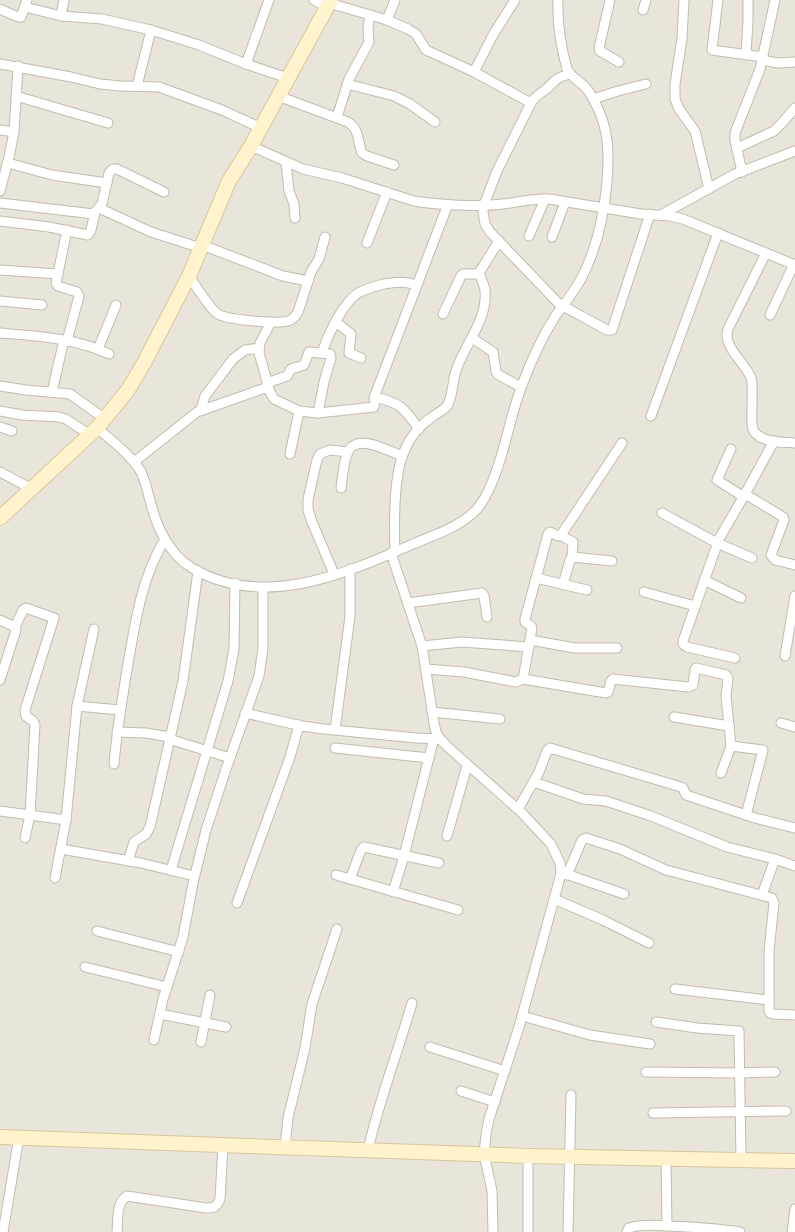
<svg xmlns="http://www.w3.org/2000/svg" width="795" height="1232" font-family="'Public Sans',sans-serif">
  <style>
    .residential { fill: #eae5da }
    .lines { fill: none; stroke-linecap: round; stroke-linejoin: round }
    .street-casing { stroke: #c2bbae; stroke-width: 11 }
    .secondary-casing { stroke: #d6c79b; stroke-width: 16 }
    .street { stroke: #fff; stroke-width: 9 }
    .secondary { stroke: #fff3cd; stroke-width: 14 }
  </style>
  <rect width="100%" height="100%" fill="#f6f3ec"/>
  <rect class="residential" x="0" y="0" width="795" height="1232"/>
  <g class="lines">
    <g class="street-casing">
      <g id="street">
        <path d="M314 0 327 7"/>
        <path d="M610 0 599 48 600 51 619 62"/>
        <path d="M684 0 682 39 675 84V99L679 109 695 131 709 189"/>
        <path d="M718 0 712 50 763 57"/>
        <path d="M329 3 387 20 408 29 416 34 426 50 474 72 531 103"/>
        <path d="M25 7 61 16 102 19 151 30 199 45 246 64 288 78"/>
        <path d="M0 9 18 17H21L27 0"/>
        <path d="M643 10 646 0"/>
        <path d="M61 16 64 0"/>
        <path d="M387 20 395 0"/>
        <path d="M746 55 748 21V0"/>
        <path d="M762 60 778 63 795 62"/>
        <path d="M0 64 71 77 100 84 121 86 159 87 222 110 261 128"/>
        <path d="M246 64 269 0"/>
        <path d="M474 72 493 35 515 0"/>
        <path d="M347 84 394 96 410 104 435 122"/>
        <path d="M137 86 151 30"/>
        <path d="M16 96 108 123"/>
        <path d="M278 96 348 122C360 130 357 141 362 153L367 156 394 165"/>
        <path d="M593 99 618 91 646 84"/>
        <path d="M337 117 349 79 369 42 368 28 370 15"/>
        <path d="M0 130 14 132"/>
        <path d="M251 146 303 169 342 178 414 201C439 205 478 207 503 204 519 202 533 198 549 199L641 214 670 216 683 219 795 265"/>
        <path d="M737 148 774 131 781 124 795 108"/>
        <path d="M286 162 289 191 294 204 295 218"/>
        <path d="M8 163 52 175 107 183"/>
        <path d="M742 172 735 140V133L760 69 775 0"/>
        <path d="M0 191 9 157 14 132 18 66"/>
        <path d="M0 203 94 214"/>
        <path d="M482 205 485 224 490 232 562 307"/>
        <path d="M484 205 497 171 531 103C535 96 540 94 545 90 556 81 554 78 570 74"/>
        <path d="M99 208 151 232 201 248"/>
        <path d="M661 215 735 174 795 151"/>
        <path d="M0 221 49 227 88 235 91 230 95 212 102 204 109 173 113 169H117L164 192"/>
        <path d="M67 230 56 283 58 286 77 292 79 296 67 341"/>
        <path d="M529 236 545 199"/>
        <path d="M552 237 565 202"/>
        <path d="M367 243 387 192"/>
        <path d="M202 245 283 276 308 281"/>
        <path d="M766 253 728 329C722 347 745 362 751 378 755 391 748 427 755 433 765 443 782 442 795 443"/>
        <path d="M0 270 58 274"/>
        <path d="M189 276C196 286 209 308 218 314 227 320 278 324 288 321 294 319 296 316 298 312L311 272 319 259 325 237"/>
        <path d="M0 301 42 305"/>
        <path d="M563 306 607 330H612L650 214"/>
        <path d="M443 314 461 276 463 274H474L479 273 499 241"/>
        <path d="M770 315 794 264"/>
        <path d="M271 322 260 343 259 353 270 392 274 399 299 411 318 413 374 407 375 395 448 204"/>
        <path d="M336 322 351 334 349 353 361 358"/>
        <path d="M0 333C37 336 75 338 109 354"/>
        <path d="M472 338 493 352 496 371 497 374 521 387"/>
        <path d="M98 349 116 305"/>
        <path d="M322 352C328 335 342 304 358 293 366 289 375 286 384 284 396 282 405 281 417 285"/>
        <path d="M267 383 287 376 291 369 304 365 309 352 330 354 331 358 324 382 318 413"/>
        <path d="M0 386 26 390 70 394 105 419"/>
        <path d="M52 392 64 340"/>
        <path d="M374 397C401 403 403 407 419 429"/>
        <path d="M201 409 205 396 233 359 245 350 259 348"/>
        <path d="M0 411 22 415 59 417 66 419 90 435"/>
        <path d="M651 416 718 233"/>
        <path d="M0 427 12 431"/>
        <path d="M97 428C111 440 132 456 141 472 146 482 148 494 151 504 157 528 170 555 192 568 263 610 345 574 413 544 434 535 460 527 476 510 483 503 487 494 491 485 505 453 509 420 521 388 530 363 542 337 556 315 565 303 574 292 581 279 597 249 604 215 607 182 609 157 609 133 599 111 595 102 591 92 584 86 578 80 571 77 567 69 561 47 557 23 558 0"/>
        <path d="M731 449 717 480 744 497"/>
        <path d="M290 454 299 411"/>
        <path d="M134 462 197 412 268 387"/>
        <path d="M0 472 32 489"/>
        <path d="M341 488C343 476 343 460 349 450 359 434 389 451 402 456"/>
        <path d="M745 494 783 517 784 520 771 555 775 560 795 565"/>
        <path d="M662 513 717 543 752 558"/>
        <path d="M560 535 573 542 572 557"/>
        <path d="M395 552C394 524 393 477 404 452 409 438 420 425 432 417 437 413 443 411 447 406 453 397 452 382 456 371 464 344 488 321 485 290 484 284 481 279 479 273"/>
        <path d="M391 553 422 646 434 723 436 732 440 739 449 748 521 812 551 844 560 863 561 873 559 881 519 1027 489 1119 486 1134 484 1154 492 1191 493 1232"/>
        <path d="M334 574 312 522 308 510V499L317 460 320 454 330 450 348 452"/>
        <path d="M536 578 587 590"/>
        <path d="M704 580 741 598"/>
        <path d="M563 585 570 560 572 557 612 561"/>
        <path d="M644 592 695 606"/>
        <path d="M408 603 482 593 484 596 487 617"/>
        <path d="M0 620 13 626 16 630 0 680"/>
        <path d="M15 627 23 610 26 608 54 618 25 710 26 716 33 721 35 725 30 815 25 838"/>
        <path d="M530 640 575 648H617"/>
        <path d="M422 646 462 642 529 647"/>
        <path d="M785 656 795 596"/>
        <path d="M735 658 687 647 683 644V641L719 539 745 494 774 441"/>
        <path d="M426 669 464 672 516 682 523 679 532 628 531 626 525 622V619L548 534 550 532 558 536 561 535 622 443"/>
        <path d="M523 679 606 693 608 692 611 681 613 679 688 687 693 685 695 669 696 668 726 675 728 678 726 696 731 746"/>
        <path d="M77 706 120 710"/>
        <path d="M432 712 500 719"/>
        <path d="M245 713 302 726 324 729 416 738 440 739"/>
        <path d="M674 717 729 726"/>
        <path d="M781 723 795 727"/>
        <path d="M335 730 350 616V569"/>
        <path d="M117 732 146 733 170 737"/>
        <path d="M169 739 230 758"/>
        <path d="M335 748 429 758"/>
        <path d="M114 764C117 728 123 693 129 658 136 617 143 575 165 539"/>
        <path d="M721 773 731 746 763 750 746 815"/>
        <path d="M534 782 583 799 606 801 651 816 727 847 775 859 795 866"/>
        <path d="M518 809 539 772 547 751 550 748 681 787 683 788 686 795 755 818 795 828"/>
        <path d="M0 811 66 820"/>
        <path d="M447 836 467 766"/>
        <path d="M61 849 141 863 194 876"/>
        <path d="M128 861 134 842 146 834 150 827 183 681 198 571"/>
        <path d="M171 870 228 681 234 649 235 583"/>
        <path d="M563 873 624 894"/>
        <path d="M336 875 458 910"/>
        <path d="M567 875 582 840 586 838 620 849 666 870 772 898 774 903 769 951V1011L770 1013 773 1014 795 1015"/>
        <path d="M55 878 66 820 77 706 94 629"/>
        <path d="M350 879 361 850 364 847 439 863"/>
        <path d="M393 892 404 856 434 738"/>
        <path d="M762 895 775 859"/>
        <path d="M554 899 603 920 649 943"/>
        <path d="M237 903 290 757 299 725"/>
        <path d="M97 931 179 952"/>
        <path d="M85 967 167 987"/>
        <path d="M675 989 769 1000"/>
        <path d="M160 1014 226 1027"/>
        <path d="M522 1016 590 1035 650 1044"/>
        <path d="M656 1022 697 1028 739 1031 741 1160"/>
        <path d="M154 1040 163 999 183 937 193 883 206 830 226 769 259 676 263 648V587"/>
        <path d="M201 1042 210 995"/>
        <path d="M430 1047 505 1071"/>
        <path d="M646 1072 739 1073 775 1072"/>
        <path d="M461 1091 495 1102"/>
        <path d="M653 1113 786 1111"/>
        <path d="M285 1147 288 1118 305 1048 312 1004 337 929"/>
        <path d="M368 1150C379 1100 398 1052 412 1003"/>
        <path d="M528 1156V1232"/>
        <path d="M666 1159 667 1226"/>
        <path d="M3 1232 19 1137"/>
        <path d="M117 1232C118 1220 116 1202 127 1196L206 1208C214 1208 217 1207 220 1199L223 1145"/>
        <path d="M568 1232 571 1095"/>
        <path d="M627 1232 629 1228C640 1224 655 1225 667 1226 692 1227 716 1228 740 1232"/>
        <path d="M792 1232 795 1209"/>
      </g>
    </g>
    <g class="secondary-casing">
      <g id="secondary">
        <path d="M0 518 97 428 128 390 144 363 189 276 229 181 251 146 331 0"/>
        <path d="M0 1137 528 1156 795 1161"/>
      </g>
    </g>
    <use href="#street" class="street"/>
    <use href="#secondary" class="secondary"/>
  </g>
</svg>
